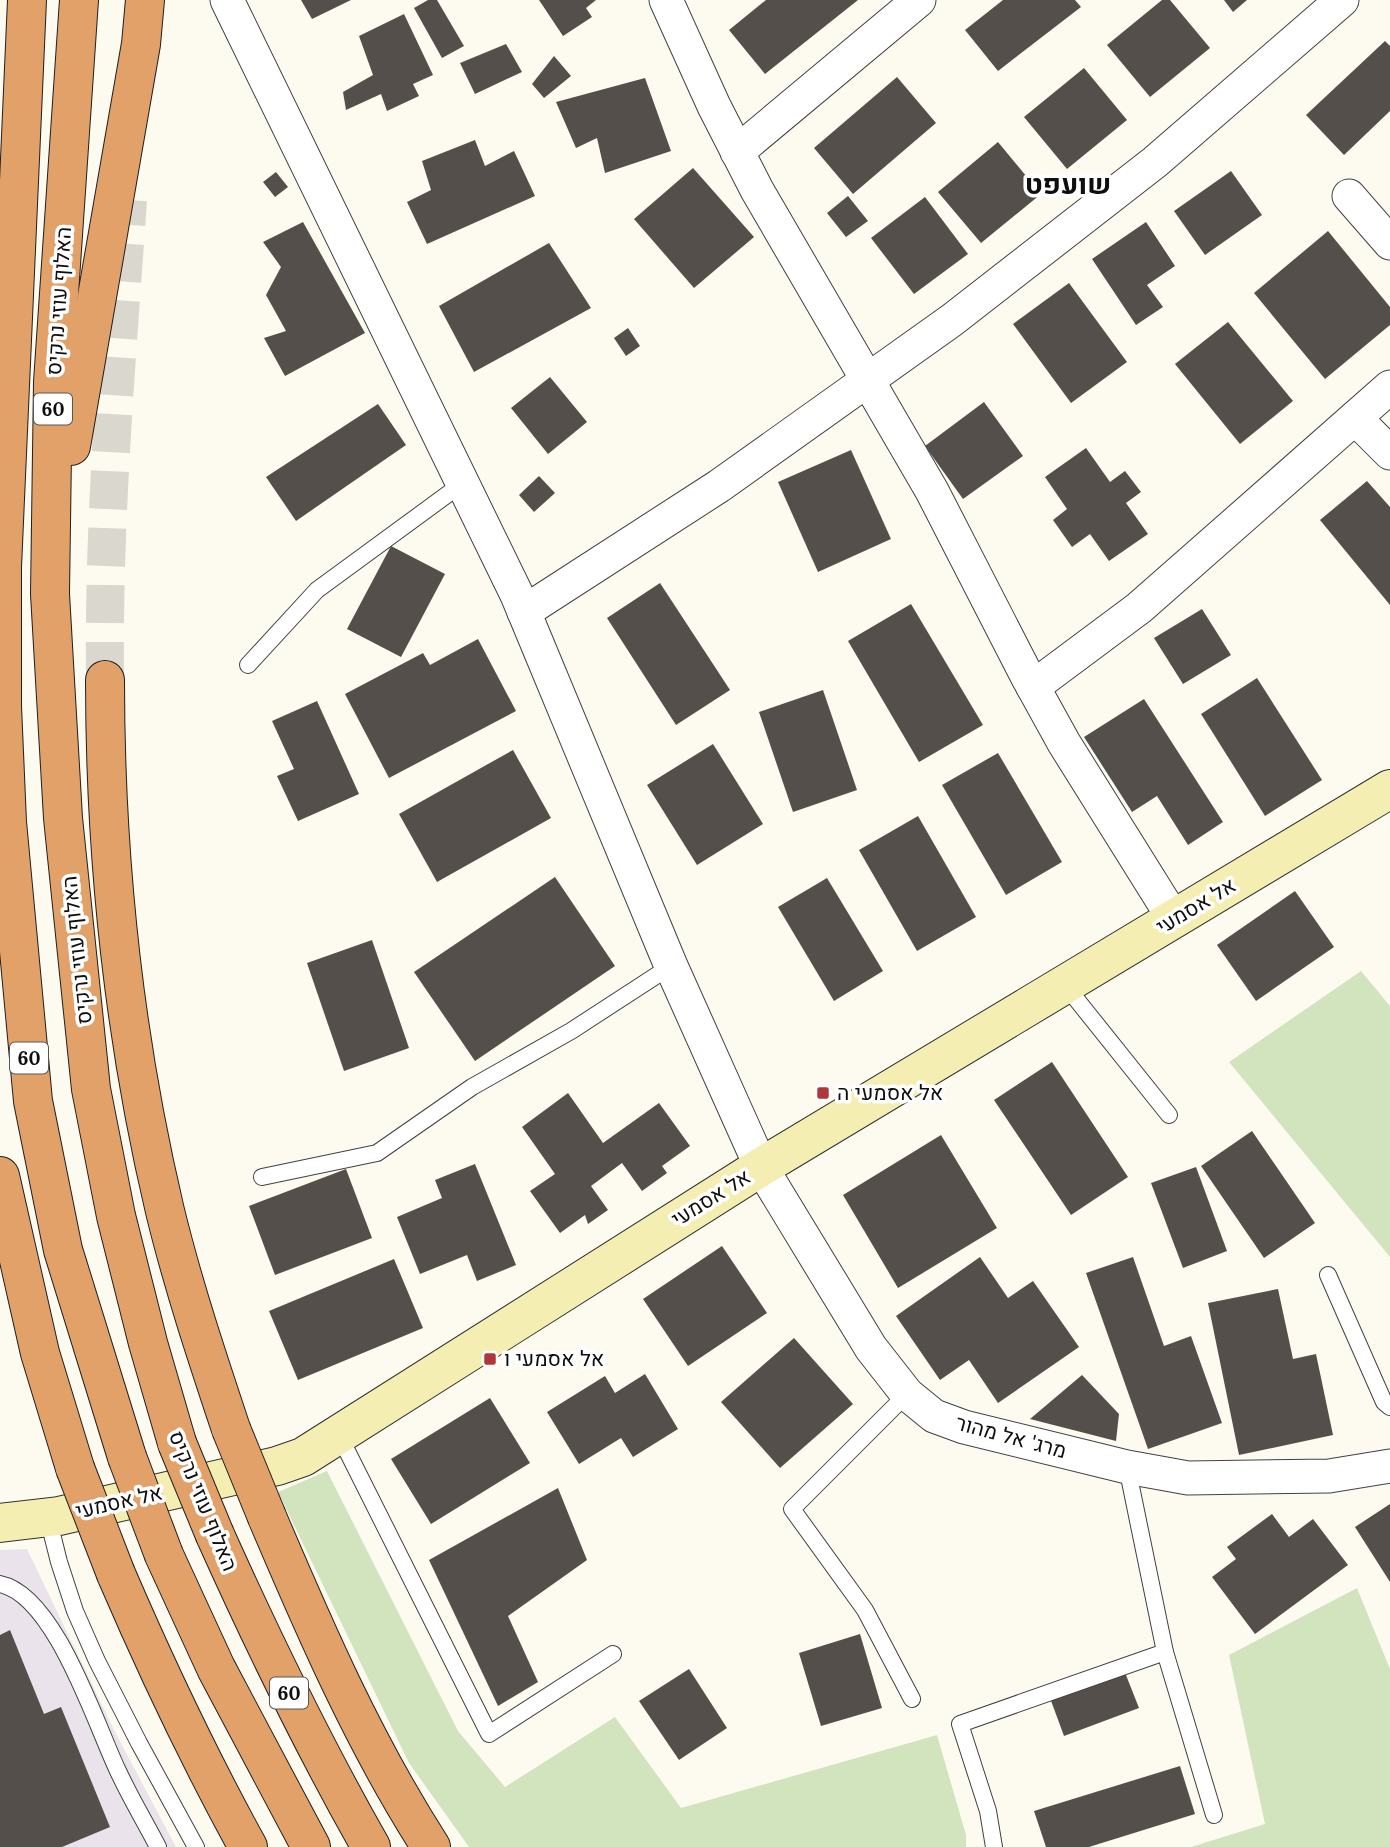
<svg xmlns="http://www.w3.org/2000/svg" width="1390" height="1847" font-family="Lora,Heebo,serif">
  <style>
    .industrial { fill: #eae3eb }
    .green { fill: #d2e4be }
    .building { fill: #554f4b }
    .lines { fill: none; stroke-linecap: round; stroke-linejoin: round }
    .highway-tunnel { stroke: #d9d7ce; stroke-width: 38; stroke-dasharray: 38 19; stroke-linecap: butt }
    .lane-casing { stroke: #414141; stroke-width: 18 }
    .street-casing { stroke: #414141; stroke-width: 35 }
    .secondary-casing { stroke: #303030; stroke-width: 40 }
    .highway-casing { stroke: #1f1f1f; stroke-width: 40 }
    .lane { stroke: #fff; stroke-width: 16 }
    .street { stroke: #fff; stroke-width: 33 }
    .secondary { stroke: #f5eeb3; stroke-width: 38 }
    .highway { stroke: #e2a169; stroke-width: 38 }
    .highway-bridge-casing { stroke: #1f1f1f; stroke-width: 40; stroke-linecap: butt }
    .highway-bridge { stroke: #e2a169; stroke-width: 38 }
    .poi-dot { fill: #ad373c; stroke: #fff; stroke-width: 2.5 }
    .labels { text-anchor: middle; stroke-width: 7; stroke-linejoin: round; paint-order: stroke }
    .shield { fill: #fff; stroke: #565656; stroke-width: 2 }
    .shield-label { font-size: 19px; font-weight: bold; fill: #0e0e0e }
    .street-label { font-size: 21px; fill: #0e0e0e; stroke: #fff }
    .poi-label { font-size: 21px; fill: #0e0e0e; stroke: #fff; text-anchor: start }
    .district-label { font-size: 28px; font-weight: bold; fill: #0e0e0e; stroke: #fff }
  </style>
  <rect width="100%" height="100%" fill="#fdfbf0"/>
  <path class="industrial" d="M27 1549 114 1730 176 1847H0V1550Z"/>
  <g class="green">
    <path d="M1361 971 1390 1006V1257L1229 1062Z"/>
    <path d="M327 1471 458 1731 505 1787 615 1717 681 1808 937 1735 966 1835V1847H469L409 1763 278 1492Z"/>
    <path d="M1357 1588 1390 1669V1847H1191L1265 1824 1229 1655Z"/>
  </g>
  <g class="building">
    <path d="M301 0H351L312 19Z"/>
    <path d="M428 0H437L464 46 442 58 414 8Z"/>
    <path d="M539 0H596L586 8 592 17 563 36Z"/>
    <path d="M766 0H858L765 74 729 30Z"/>
    <path d="M1003 0H1075L1081 7 998 71 965 30Z"/>
    <path d="M1162 0H1170L1210 48 1150 97 1107 45Z"/>
    <path d="M1224 0H1247L1233 12Z"/>
    <path d="M404 14 433 75 413 84 419 96 387 111 381 94 346 110 343 92 373 75 359 36Z"/>
    <path d="M1385 41 1390 46V111L1344 155 1306 115Z"/>
    <path d="M506 44 522 72 475 94 460 63Z"/>
    <path d="M554 56 571 76 544 98 532 84Z"/>
    <path d="M1084 68 1127 120 1067 169 1024 117Z"/>
    <path d="M897 77 936 123 853 194 814 148Z"/>
    <path d="M645 78 671 151 605 173 597 138 576 148 556 102Z"/>
    <path d="M475 140 485 166 514 151 535 196 427 244 407 202 431 190 422 161Z"/>
    <path d="M998 142 1041 194 981 243 938 192Z"/>
    <path d="M693 168 754 237 694 288 634 219Z"/>
    <path d="M1231 171 1262 215 1205 255 1174 211Z"/>
    <path d="M276 172 288 187 275 197 263 182Z"/>
    <path d="M848 196 868 221 846 237 827 213Z"/>
    <path d="M925 197 968 254 914 294 871 238Z"/>
    <path d="M303 222 365 333 285 376 264 338 286 331 266 295 281 267 263 242Z"/>
    <path d="M1146 222 1175 266 1147 285 1163 307 1136 325 1092 259Z"/>
    <path d="M1328 231 1390 307V325L1325 379 1254 293Z"/>
    <path d="M549 243 591 308 474 372 439 306Z"/>
    <path d="M1069 283 1127 362 1071 403 1013 324Z"/>
    <path d="M1228 322 1293 401 1240 444 1175 364Z"/>
    <path d="M628 328 640 346 626 356 614 338Z"/>
    <path d="M550 377 587 422 548 454 511 408Z"/>
    <path d="M984 402 1023 456 963 499 925 446Z"/>
    <path d="M378 404 406 445 296 521 266 477Z"/>
    <path d="M1086 448 1110 482 1125 471 1141 492 1126 503 1148 534 1109 561 1090 534 1072 547 1053 520 1067 509 1045 477Z"/>
    <path d="M851 450 891 539 818 572 778 482Z"/>
    <path d="M539 476 555 493 534 512 519 495Z"/>
    <path d="M1367 481 1390 507V605L1320 520Z"/>
    <path d="M391 546 445 574 401 657 347 629Z"/>
    <path d="M660 583 730 690 676 725 607 618Z"/>
    <path d="M911 604 983 725 919 762 848 641Z"/>
    <path d="M1202 609 1231 655 1183 684 1154 638Z"/>
    <path d="M478 639 516 711 389 778 345 694 423 653 430 665Z"/>
    <path d="M1257 678 1322 780 1265 816 1201 714Z"/>
    <path d="M823 690 857 790 793 812 759 712Z"/>
    <path d="M1144 699 1223 822 1188 845 1157 796 1132 812 1084 737Z"/>
    <path d="M317 701 359 794 298 821 277 776 294 769 272 721Z"/>
    <path d="M713 744 763 824 697 865 647 785Z"/>
    <path d="M513 750 551 818 437 882 399 814Z"/>
    <path d="M998 753 1062 862 1006 895 942 785Z"/>
    <path d="M918 816 976 917 917 951 859 850Z"/>
    <path d="M555 877 615 966 475 1061 414 972Z"/>
    <path d="M827 878 883 971 834 1001 778 907Z"/>
    <path d="M1295 891 1334 947 1256 1001 1217 945Z"/>
    <path d="M372 940 409 1048 344 1071 307 963Z"/>
    <path d="M1052 1062 1128 1177 1071 1215 994 1100Z"/>
    <path d="M568 1093 603 1143 659 1103 690 1146 662 1166 667 1173 642 1191 622 1163 591 1186 608 1210 588 1224 585 1215 560 1233 530 1191 555 1174 522 1127Z"/>
    <path d="M1252 1131 1315 1223 1264 1258 1201 1166Z"/>
    <path d="M941 1135 997 1228 898 1288 843 1195Z"/>
    <path d="M475 1164 516 1265 477 1281 467 1255 420 1274 397 1217 442 1198 435 1180Z"/>
    <path d="M1196 1167 1227 1251 1183 1268 1151 1183Z"/>
    <path d="M346 1169 372 1238 275 1275 249 1206Z"/>
    <path d="M722 1246 767 1313 688 1366 643 1299Z"/>
    <path d="M980 1257 1008 1298 1033 1281 1079 1347 998 1403 969 1360 940 1380 896 1316Z"/>
    <path d="M1133 1257 1164 1346 1191 1336 1222 1423 1148 1449 1086 1273Z"/>
    <path d="M394 1259 423 1328 298 1380 269 1311Z"/>
    <path d="M1278 1289 1293 1359 1316 1354 1333 1435 1239 1455 1208 1303Z"/>
    <path d="M794 1338 853 1404 780 1468 721 1402Z"/>
    <path d="M645 1374 678 1429 633 1457 621 1438 579 1464 547 1412 605 1376 615 1393Z"/>
    <path d="M1082 1375 1119 1414 1116 1441 1030 1419Z"/>
    <path d="M490 1398 530 1463 431 1524 391 1459Z"/>
    <path d="M558 1488 587 1560 508 1616 538 1682 498 1706 429 1560Z"/>
    <path d="M1390 1504V1582L1355 1527Z"/>
    <path d="M1272 1514 1289 1537 1313 1519 1348 1565 1255 1634 1212 1577 1236 1559 1227 1547Z"/>
    <path d="M10 1630 44 1714 61 1707 110 1827 62 1847H0V1635Z"/>
    <path d="M860 1634 882 1708 821 1726 799 1653Z"/>
    <path d="M689 1669 727 1728 679 1760 639 1701Z"/>
    <path d="M1124 1670 1139 1708 1064 1736 1050 1698Z"/>
    <path d="M1180 1766 1195 1814 1089 1847H1046L1034 1811Z"/>
  </g>
  <g class="lines">
    <path class="highway-tunnel" d="M105 680C103 519 117 360 128 200"/>
    <g class="lane-casing">
      <g id="lane">
        <path d="M248 665 317 590 463 483"/>
        <path d="M1065 985 1169 1115"/>
        <path d="M262 1177 377 1153 472 1087 571 1031 671 966"/>
        <path d="M1328 1275 1384 1402 1390 1407"/>
        <path d="M907 1394 792 1509 865 1610 912 1699"/>
        <path d="M339 1435 489 1734 613 1654"/>
        <path d="M48 1518 59 1562 75 1611 97 1661 139 1743 196 1847"/>
        <path d="M0 1584C55 1595 95 1723 118 1771 130 1797 145 1822 158 1847"/>
        <path d="M1165 1652 1214 1815"/>
        <path d="M994 1847 988 1811 960 1724 1165 1652 1127 1467"/>
      </g>
    </g>
    <g class="street-casing">
      <g id="street">
        <path d="M227 0 517 595 671 966 761 1167 871 1348 907 1394 934 1416 964 1427 1127 1467 1188 1478 1329 1476 1390 1466"/>
        <path d="M666 0 714 106 757 190 932 491 1027 676 1064 743 1174 919"/>
        <path d="M737 152 919 0"/>
        <path d="M1349 196 1390 243"/>
        <path d="M1355 418 1390 453"/>
        <path d="M524 612 719 486 952 320 1155 162 1342 0"/>
        <path d="M1033 687 1139 608 1390 387"/>
      </g>
    </g>
    <g class="secondary-casing">
      <path id="secondary" d="M0 1523 59 1516 277 1466 303 1457 761 1167 1390 789"/>
    </g>
    <g class="highway-casing">
      <g id="highway">
        <path d="M27 0 2 567V706L7 822 33 1101 63 1250 127 1457"/>
        <path d="M79 0 53 382 50 594 63 818 91 1089 116 1216 148 1343 177 1443"/>
        <path d="M71 446 141 44 145 0"/>
        <path d="M105 680C105 857 124 1038 165 1211 183 1285 207 1357 231 1429"/>
        <path d="M0 1176 40 1353 75 1468"/>
        <path d="M267 1517C315 1630 364 1743 431 1847"/>
        <path d="M215 1535C263 1642 313 1745 371 1847"/>
        <path d="M164 1555 216 1668 311 1847"/>
        <path d="M116 1574C156 1667 199 1758 248 1847"/>
      </g>
    </g>
    <use href="#lane" class="lane"/>
    <use href="#street" class="street"/>
    <use href="#secondary" class="secondary"/>
    <use href="#highway" class="highway"/>
    <g class="highway-bridge-casing">
      <g id="highway-bridge">
        <path d="M231 1429 267 1517"/>
        <path d="M177 1443 215 1535"/>
        <path d="M127 1457 164 1555"/>
        <path d="M75 1468 116 1574"/>
      </g>
    </g>
    <use href="#highway-bridge" class="highway-bridge"/>
  </g>
  <g class="poi-dot">
    <rect x="816" y="1086" width="14" height="14" rx="3.5"/>
    <rect x="483" y="1352" width="14" height="14" rx="3.5"/>
  </g>
  <g class="labels">
    <g class="shield">
      <rect x="34" y="393.5" width="38" height="31" rx="5"/>
      <rect x="10" y="1042.5" width="38" height="31" rx="5"/>
      <rect x="270" y="1677.5" width="38" height="31" rx="5"/>
    </g>
    <g class="shield-label">
      <text x="53" y="416">60</text>
      <text x="29" y="1065">60</text>
      <text x="289" y="1700">60</text>
    </g>
    <g class="street-label">
      <text transform="translate(59 301) rotate(-86)" y="7">האלוף עוזי נרקיס</text>
      <text transform="translate(1196 906) rotate(-31)" y="7">אל אסמעי</text>
      <text transform="translate(77 950) rotate(-96)" y="7">האלוף עוזי נרקיס</text>
      <text transform="translate(711 1198) rotate(-32)" y="7">אל אסמעי</text>
      <text transform="translate(1011 1437) rotate(15)" y="7">מרג' אל מהור</text>
      <text transform="translate(203 1501) rotate(68)" y="7">האלוף עוזי נרקיס</text>
      <text transform="translate(119 1502) rotate(-13)" y="7">אל אסמעי</text>
    </g>
    <g class="poi-label">
      <text x="837" y="1100">אל אסמעי ה</text>
      <text x="504" y="1366">אל אסמעי ו</text>
    </g>
    <g class="district-label">
      <text x="1068" y="194">שועפט</text>
    </g>
  </g>
</svg>
